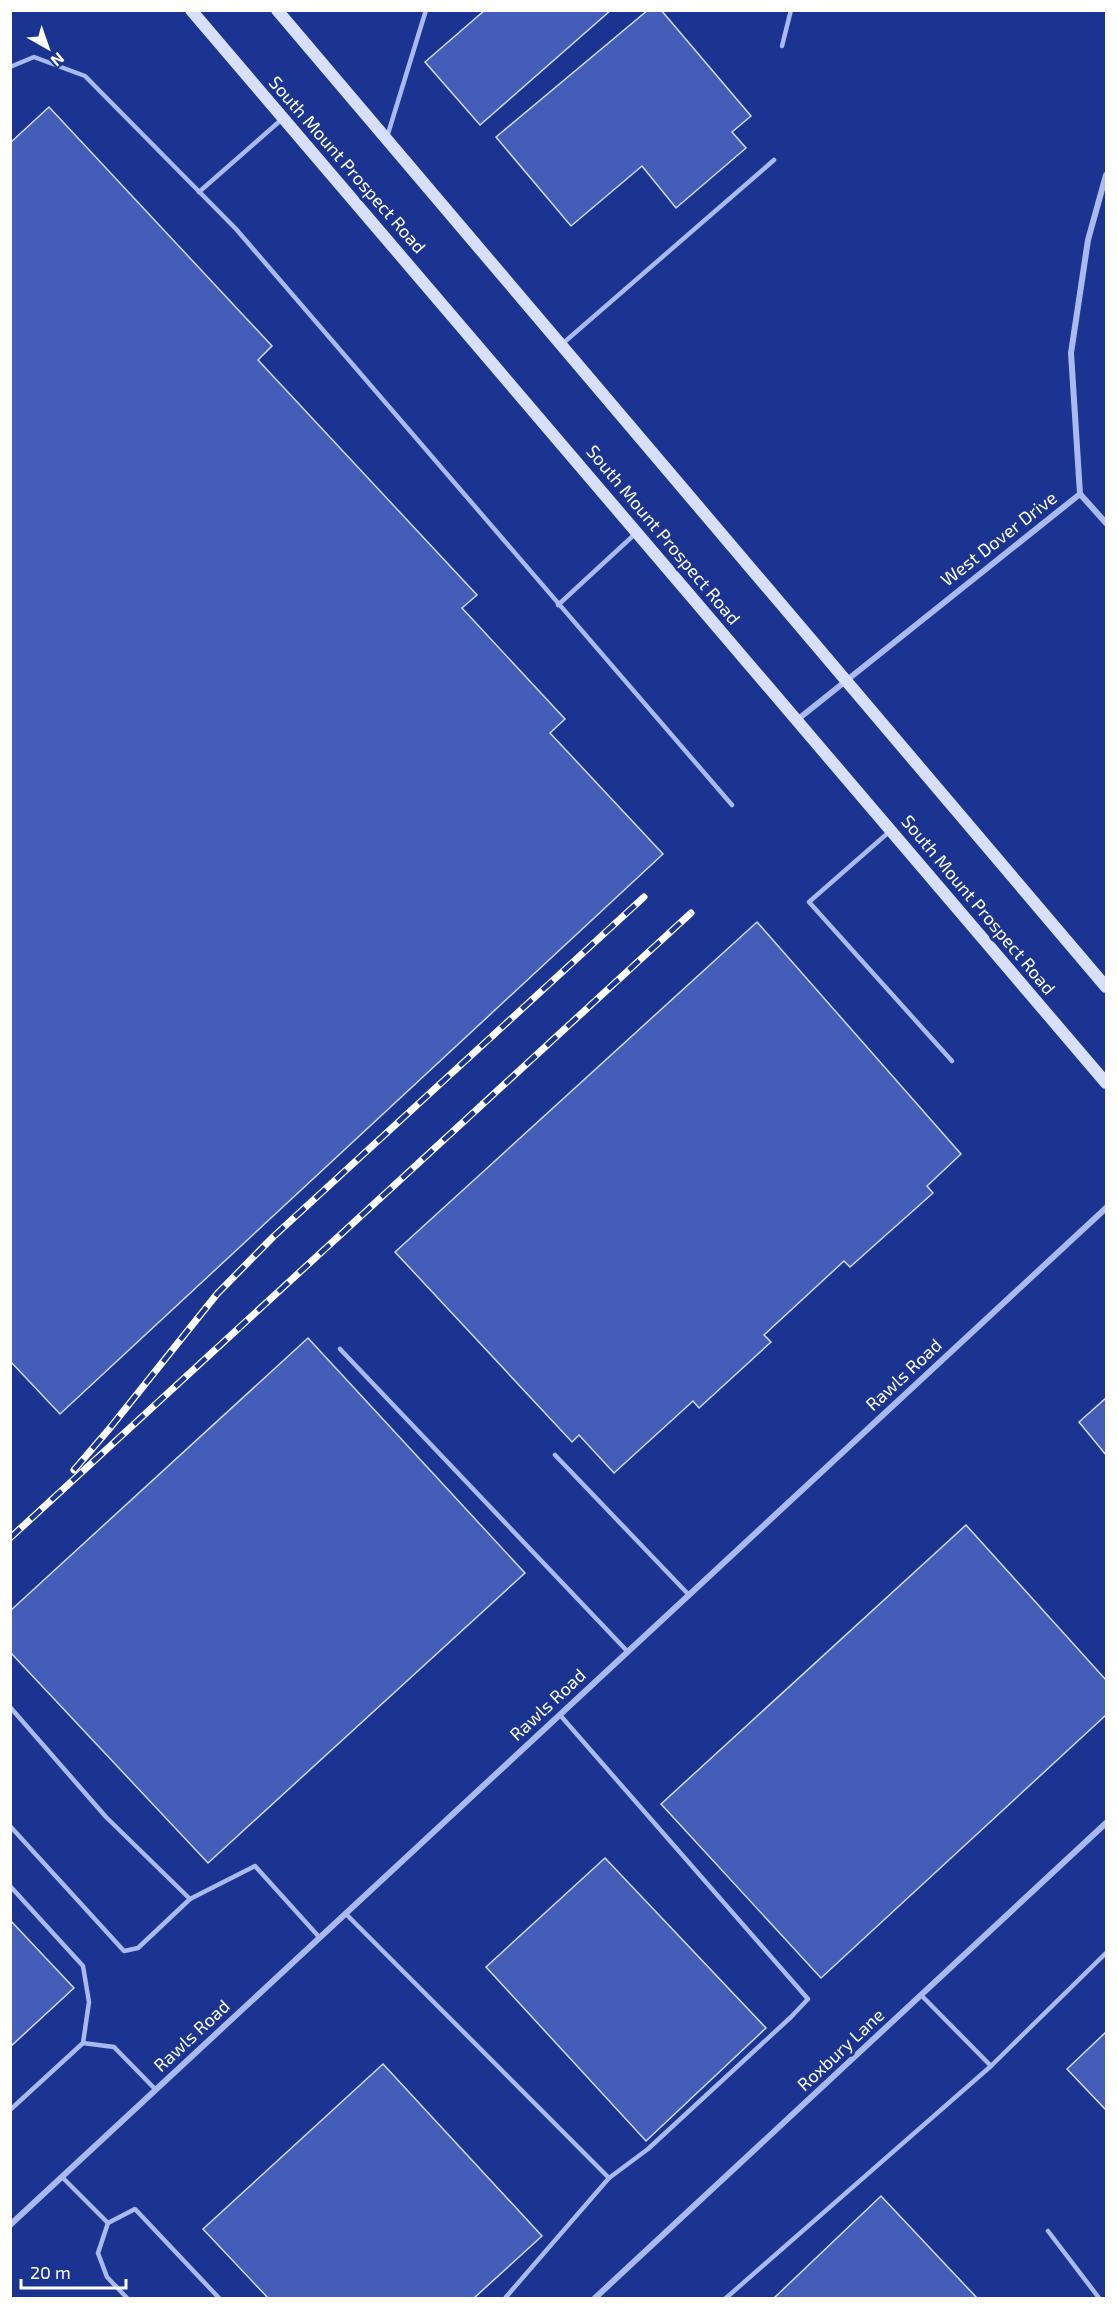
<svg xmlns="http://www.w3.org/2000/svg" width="1117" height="2309" font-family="'Exo 2',sans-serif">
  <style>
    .building { fill: #445db9; stroke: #d1dafa; stroke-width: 1.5 }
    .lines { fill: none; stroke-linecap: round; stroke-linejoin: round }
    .lane { stroke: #abbaee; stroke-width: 4.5 }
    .street { stroke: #abbaee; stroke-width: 6 }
    .secondary { stroke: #d8dffa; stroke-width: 12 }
    .rail-casing { stroke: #fff; stroke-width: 7 }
    .rail { stroke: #1b3491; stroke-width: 4.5; stroke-dasharray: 14; stroke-linecap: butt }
    .labels { text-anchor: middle; stroke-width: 6; stroke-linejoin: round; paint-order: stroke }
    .street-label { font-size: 18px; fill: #fff; stroke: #1b3491 }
  </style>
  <rect width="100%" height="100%" fill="#1b3491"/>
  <g class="building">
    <path d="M485 10H611L480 125 425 62Z"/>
    <path d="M648 10H661L751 116 732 132 746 148 676 208 642 166 571 226 496 137Z"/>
    <path d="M49 107 272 346 258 360 477 595 462 608 565 719 550 733 663 854 60 1414 10 1361V143Z"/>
    <path d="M757 922 961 1154 927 1186 933 1193 850 1267 844 1261 764 1335 771 1342 699 1408 693 1401 614 1473 579 1435 572 1442 395 1252Z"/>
    <path d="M308 1338 525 1573 208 1863 10 1652V1611Z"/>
    <path d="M1106 1398V1455L1079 1422Z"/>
    <path d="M966 1525 1106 1680V1715L821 1978 661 1804Z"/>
    <path d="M605 1858 766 2028 646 2141 486 1967Z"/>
    <path d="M10 1920 74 1988 10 2047Z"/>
    <path d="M1106 2032V2110L1067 2069Z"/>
    <path d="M383 2064 542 2236 474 2298H268L203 2229Z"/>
    <path d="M881 2196 977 2298H774Z"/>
  </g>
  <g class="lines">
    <g class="lane">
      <path d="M782 46 791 10"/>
      <path d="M10 67 34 57 85 76 236 229 732 805"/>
      <path d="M387 137 426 10"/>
      <path d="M199 192 281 120"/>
      <path d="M561 345 774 160"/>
      <path d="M558 605 635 534"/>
      <path d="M889 832 809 902 952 1061"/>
      <path d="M340 1349 628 1652"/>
      <path d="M555 1455 689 1595"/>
      <path d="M10 1707 106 1817 190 1899"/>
      <path d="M10 1826 124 1951 138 1948 190 1899 255 1866 320 1938"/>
      <path d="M10 1886 83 1966 89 2002 83 2043 10 2110"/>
      <path d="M346 1914 609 2178 648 2149 791 2017 808 1999 560 1715"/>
      <path d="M83 2043 114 2047 156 2090"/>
      <path d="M991 2066 1106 1953"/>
      <path d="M62 2177 108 2223"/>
      <path d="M1048 2231 1099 2298"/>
      <path d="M506 2297 609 2178"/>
      <path d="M127 2298 107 2277 98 2253 108 2223 135 2209 219 2298"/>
      <path d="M726 2298 991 2066 921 1995"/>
    </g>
    <g class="street">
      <path d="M1080 494 1106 523"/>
      <path d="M797 720 1080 494 1071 353 1088 240 1106 175"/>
      <path d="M10 2225 1106 1208"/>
      <path d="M595 2298 1106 1823"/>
    </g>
    <g class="secondary">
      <path d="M191 10 1106 1083"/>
      <path d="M277 10 1106 987"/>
    </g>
    <g class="rail-casing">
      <g id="rail">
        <path d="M74 1470 110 1428 217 1294 273 1237 644 897"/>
        <path d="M10 1538 691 913"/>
      </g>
    </g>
    <use href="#rail" class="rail"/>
  </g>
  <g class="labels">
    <g class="street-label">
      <text transform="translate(347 165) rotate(49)" y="6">South Mount Prospect Road</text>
      <text transform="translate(663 535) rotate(50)" y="6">South Mount Prospect Road</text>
      <text transform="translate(999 539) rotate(-38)" y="6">West Dover Drive</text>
      <text transform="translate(978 905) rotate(50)" y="6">South Mount Prospect Road</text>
      <text transform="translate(904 1375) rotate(-43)" y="6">Rawls Road</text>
      <text transform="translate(548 1705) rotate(-43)" y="6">Rawls Road</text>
      <text transform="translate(192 2036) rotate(-43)" y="6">Rawls Road</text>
      <text transform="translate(841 2050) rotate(-43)" y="6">Roxbury Lane</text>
    </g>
  </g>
  <rect width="1117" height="2309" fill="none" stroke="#ffffff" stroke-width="24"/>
  <g transform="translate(48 48) rotate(140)" stroke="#1b3491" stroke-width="4.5" paint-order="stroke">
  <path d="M0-4.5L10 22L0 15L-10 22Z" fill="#ffffff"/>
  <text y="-9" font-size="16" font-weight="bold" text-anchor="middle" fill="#ffffff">N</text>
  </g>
  <path d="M21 2279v9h105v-9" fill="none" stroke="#ffffff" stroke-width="3"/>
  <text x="30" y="2279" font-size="18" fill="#ffffff" stroke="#1b3491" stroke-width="4.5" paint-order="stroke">20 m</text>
</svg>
